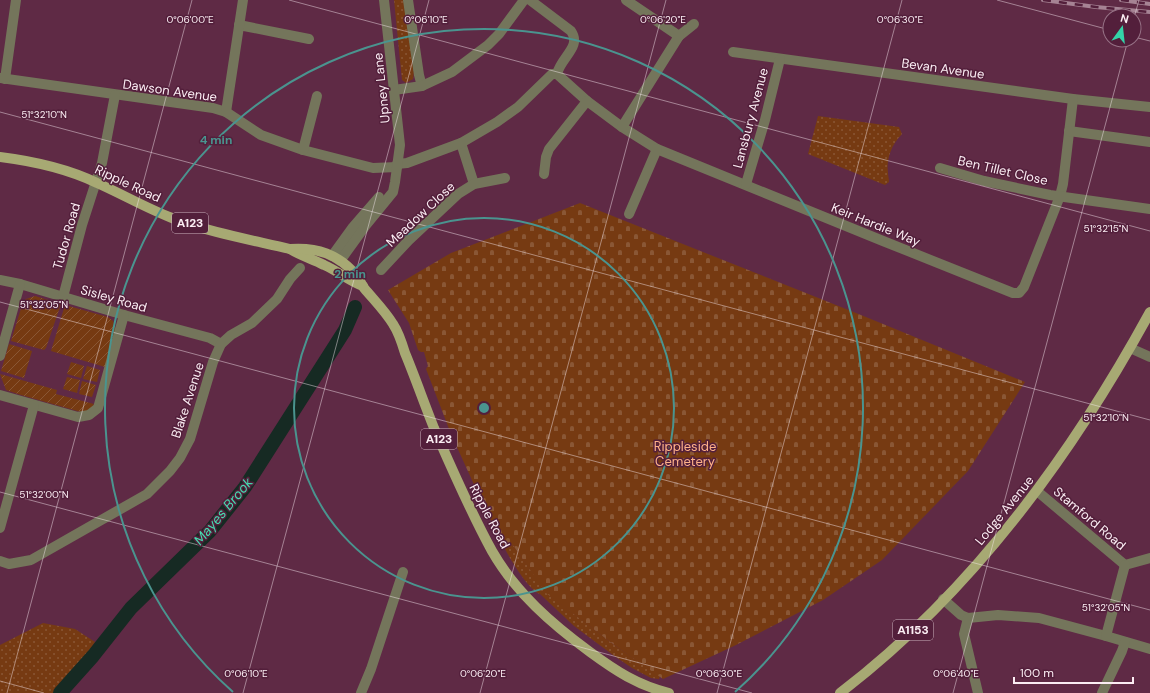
<svg xmlns="http://www.w3.org/2000/svg" width="1150" height="693" font-family="'DM Sans',sans-serif">
  <style>
    .grass { fill: url(#grass-dots) }
    .cemetery { fill: url(#cemetery-stones) }
    .garden { fill: url(#garden-furrows) }
    .lines { fill: none; stroke-linecap: round; stroke-linejoin: round }
    .river { stroke: #162a23; stroke-width: 14 }
    .minor { stroke: #74755b; stroke-width: 10 }
    .major { stroke: #a7a973; stroke-width: 10 }
    .rail-casing { stroke: #a68394; stroke-width: 4 }
    .rail { stroke: #531f3b; stroke-width: 2.5; stroke-dasharray: 8; stroke-linecap: butt }
    .ticks { fill: none; stroke: #fbedf3; stroke-width: 1; stroke-opacity: 0.45 }
    .ring { fill: none; stroke: #4a948f; stroke-width: 2 }
    .labels { text-anchor: middle; stroke-width: 3; stroke-linejoin: round; paint-order: stroke }
    .shield { fill: #531f3b; stroke: #c9afbc; stroke-width: 1 }
    .shield-label { font-size: 12px; font-weight: bold; fill: #fbedf3 }
    .street-label { font-size: 13px; fill: #fbedf3; stroke: #531f3b }
    .park-label { font-size: 13px; fill: #ffb288; stroke: #531f3b }
    .water-label { font-size: 14px; font-style: italic; fill: #46dcb1; stroke: #531f3b }
    .ticks-label { font-size: 10px; text-anchor: middle; fill: #fbedf3; stroke: #531f3b; stroke-width: 3; stroke-linejoin: round; paint-order: stroke }
    .centre { fill: #4a948f; stroke: #531f3b; stroke-width: 2 }
    .ring-label { font-size: 12px; text-anchor: middle; font-weight: bold; fill: #4a948f; stroke: #531f3b; stroke-width: 3; stroke-linejoin: round; paint-order: stroke }
  </style>
  <defs>
    <pattern id="grass-dots" width="8" height="8" patternUnits="userSpaceOnUse"><rect width="8" height="8" fill="#763a12"/><path d="M2 2h.1M6 6h.1" fill="none" stroke="#8a5735" stroke-width="1.8" stroke-linecap="round"/></pattern>
    <pattern id="cemetery-stones" width="16" height="16" patternUnits="userSpaceOnUse"><rect width="16" height="16" fill="#763a12"/><path d="M2 7V4a2 2 0 0 1 4 0v3zM10 15v-3a2 2 0 0 1 4 0v3z" fill="#8a5735"/></pattern>
    <pattern id="garden-furrows" width="10" height="10" patternUnits="userSpaceOnUse"><rect width="10" height="10" fill="#763a12"/><path d="M-1 1l2-2M0 10L10 0M9 11l2-2" fill="none" stroke="#8a5735"/></pattern>
  </defs>
  <rect width="100%" height="100%" fill="#5f2a45"/>
  <g class="grass">
    <path d="M394 0H405L414 72 413 79 406 83 402 80Z"/>
    <path d="M818 116 899 127 902 134C892 144 886 158 888 173 888 176 889 178 889 182L885 185 808 154Z"/>
    <path d="M501 541 510 547 513 545 547 593 617 647 660 676 659 679 651 678 632 668 613 655 574 626 540 594C527 589 507 554 501 541Z"/>
    <path d="M43 623 75 629 95 642 86 656 53 693H0V645Z"/>
  </g>
  <path class="cemetery" d="M580 203 861 315 1025 382 968 471 882 560 823 600 736 645 663 679 617 647 546 593 513 545 510 547 501 541 481 500 451 434 426 369 428 366 424 352H421L418 350 409 323 388 290 451 253Z"/>
  <g class="garden">
    <path d="M35 296 61 304 46 348 44 350 11 341 23 302 26 299Z"/>
    <path d="M65 305 108 317 113 321 116 329 105 367 51 351Z"/>
    <path d="M9 344 32 351 24 378 1 371Z"/>
    <path d="M71 362 84 366 81 378 67 374Z"/>
    <path d="M87 366 100 370 97 382 83 379Z"/>
    <path d="M0 374 57 390 56 394 94 404 88 414 21 395 6 390Z"/>
    <path d="M67 377 80 380 77 393 63 389Z"/>
    <path d="M82 381 96 385 92 397 79 394Z"/>
  </g>
  <g class="lines">
    <path class="river" d="M60 693 93 656 131 608 210 531 245 487 345 330 355 307"/>
    <g class="minor">
      <path d="M408 0 419 75 422 86"/>
      <path d="M530 0 571 31C582 47 561 57 557 74"/>
      <path d="M239 25 309 39"/>
      <path d="M679 36 694 24"/>
      <path d="M733 52 1073 99 1150 107"/>
      <path d="M557 74 587 101 622 127 657 149 883 241 1013 293H1019L1024 287 1060 196 1063 184 1073 99"/>
      <path d="M0 78 213 108 226 112 261 135 303 150 373 168 397 167"/>
      <path d="M5 79 16 0"/>
      <path d="M394 90 422 86 452 72 488 45 499 34 524 0"/>
      <path d="M226 112 243 0"/>
      <path d="M622 127 679 36 626 0"/>
      <path d="M1069 131 1150 142"/>
      <path d="M461 143 474 184"/>
      <path d="M303 150 317 96"/>
      <path d="M397 164 407 163 461 143 497 122 518 107 552 74H557"/>
      <path d="M940 168 984 181 1050 195 1150 209"/>
      <path d="M544 174 546 157 549 149 587 101"/>
      <path d="M746 184 765 120 780 59"/>
      <path d="M629 214 657 149"/>
      <path d="M332 256 353 227 379 197"/>
      <path d="M340 261 366 225 393 192 395 182 400 145 384 0"/>
      <path d="M381 270 409 240 458 194 474 184 505 178"/>
      <path d="M0 280 20 284 124 315 210 338 221 344"/>
      <path d="M63 297 82 225 102 163 115 95"/>
      <path d="M1130 348 1150 357"/>
      <path d="M0 356 20 284"/>
      <path d="M0 395 78 417 89 415 98 408 124 315"/>
      <path d="M1037 491 1125 565"/>
      <path d="M0 528 34 405"/>
      <path d="M0 561 9 564 31 560 147 494 170 471 180 458 190 439 213 362 221 344 231 335 252 323 277 299 290 279 300 268"/>
      <path d="M1125 565 1150 558"/>
      <path d="M943 599 961 615 968 618 998 615 1039 618 1106 636 1150 649"/>
      <path d="M968 618 964 634 978 693"/>
      <path d="M1106 636 1125 565"/>
      <path d="M361 693 371 669 403 572"/>
      <path d="M1102 693 1122 651 1125 642"/>
    </g>
    <g class="major">
      <path d="M0 157C32 161 68 169 97 183 122 194 146 208 172 218 208 232 252 240 290 249 301 256 313 259 324 265 338 271 349 281 363 286"/>
      <path d="M290 249C317 247 338 254 356 275 360 279 361 284 364 288 374 300 385 311 393 324 399 333 402 343 405 353 415 377 424 403 434 428 452 469 470 511 492 551 516 593 552 624 590 652 616 671 637 685 669 693"/>
      <path d="M840 693C971 593 1072 455 1150 312"/>
    </g>
    <g class="rail-casing">
      <g id="rail">
        <path d="M1043 0 1096 7 1150 12"/>
        <path d="M1121 0 1150 4"/>
      </g>
    </g>
    <use href="#rail" class="rail"/>
  </g>
  <path class="ticks" d="M289 0 1150 231M997 0 1110 30M1134 18 1139 0M1134 37 1150 41M0 112 1150 420M0 302 1150 610M0 492 752 693M0 681 44 693M7 693 192 0M243 693 429 0M480 693 666 0M717 693 902 0M953 693 1128 40"/>
  <g class="ring">
    <circle cx="484" cy="408" r="190"/>
    <path d="M233 692A379 379 0 1 1 735 692"/>
  </g>
  <g class="labels">
    <g class="shield">
      <rect x="172" y="213" width="36" height="20" rx="3"/>
      <rect x="421" y="429" width="36" height="20" rx="3"/>
      <rect x="893" y="620" width="40" height="20" rx="3"/>
    </g>
    <g class="shield-label">
      <text x="190" y="227">A123</text>
      <text x="439" y="443">A123</text>
      <text x="913" y="634">A1153</text>
    </g>
    <g class="street-label">
      <text transform="translate(943 68) rotate(8)" y="5">Bevan Avenue</text>
      <text transform="translate(381 88) rotate(-96)" y="5">Upney Lane</text>
      <text transform="translate(170 90) rotate(8)" y="5">Dawson Avenue</text>
      <text transform="translate(750 118) rotate(-75)" y="5">Lansbury Avenue</text>
      <text transform="translate(1003 170) rotate(13)" y="5">Ben Tillet Close</text>
      <text transform="translate(128 183) rotate(25)" y="5">Ripple Road</text>
      <text transform="translate(420 214) rotate(-43)" y="5">Meadow Close</text>
      <text transform="translate(876 224) rotate(22)" y="5">Keir Hardie Way</text>
      <text transform="translate(66 236) rotate(-74)" y="5">Tudor Road</text>
      <text transform="translate(114 298) rotate(16)" y="5">Sisley Road</text>
      <text transform="translate(187 400) rotate(-72)" y="5">Blake Avenue</text>
      <text transform="translate(1004 510) rotate(-51)" y="5">Lodge Avenue</text>
      <text transform="translate(490 516) rotate(62)" y="5">Ripple Road</text>
      <text transform="translate(1090 518) rotate(40)" y="5">Stamford Road</text>
    </g>
    <g class="park-label">
      <text x="685" y="451">Rippleside<tspan x="685" dy="15">Cemetery</tspan></text>
    </g>
    <g class="water-label">
      <text transform="translate(223 511) rotate(-50)" y="5">Mayes Brook</text>
    </g>
  </g>
  <g class="ticks-label">
    <text x="190" y="23">0°06'00"E</text>
    <text x="426" y="23">0°06'10"E</text>
    <text x="663" y="23">0°06'20"E</text>
    <text x="900" y="23">0°06'30"E</text>
    <text x="44" y="118">51°32'10"N</text>
    <text x="1106" y="232">51°32'15"N</text>
    <text x="44" y="308">51°32'05"N</text>
    <text x="1106" y="421">51°32'10"N</text>
    <text x="44" y="498">51°32'00"N</text>
    <text x="1106" y="611">51°32'05"N</text>
    <text x="246" y="677">0°06'10"E</text>
    <text x="483" y="677">0°06'20"E</text>
    <text x="719" y="677">0°06'30"E</text>
    <text x="956" y="677">0°06'40"E</text>
  </g>
  <circle cx="484" cy="408" r="6" class="centre"/>
  <g class="ring-label">
    <text x="216" y="144">4 min</text>
    <text x="350" y="278">2 min</text>
  </g>
  <g transform="translate(1122 28) rotate(15)"><circle r="19" fill="#531f3b" stroke="#967185"/>
  <path d="M0-3L7 15L0 10L-7 15Z" fill="#33d4a8"/>
  <text y="-6" font-size="11" font-weight="bold" text-anchor="middle" fill="#fbedf3">N</text>
  </g>
  <path d="M1014 677v6h119v-6" fill="none" stroke="#fbedf3" stroke-width="2"/>
  <text x="1020" y="677" font-size="12" fill="#fbedf3" stroke="#531f3b" stroke-width="3" paint-order="stroke">100 m</text>
</svg>
